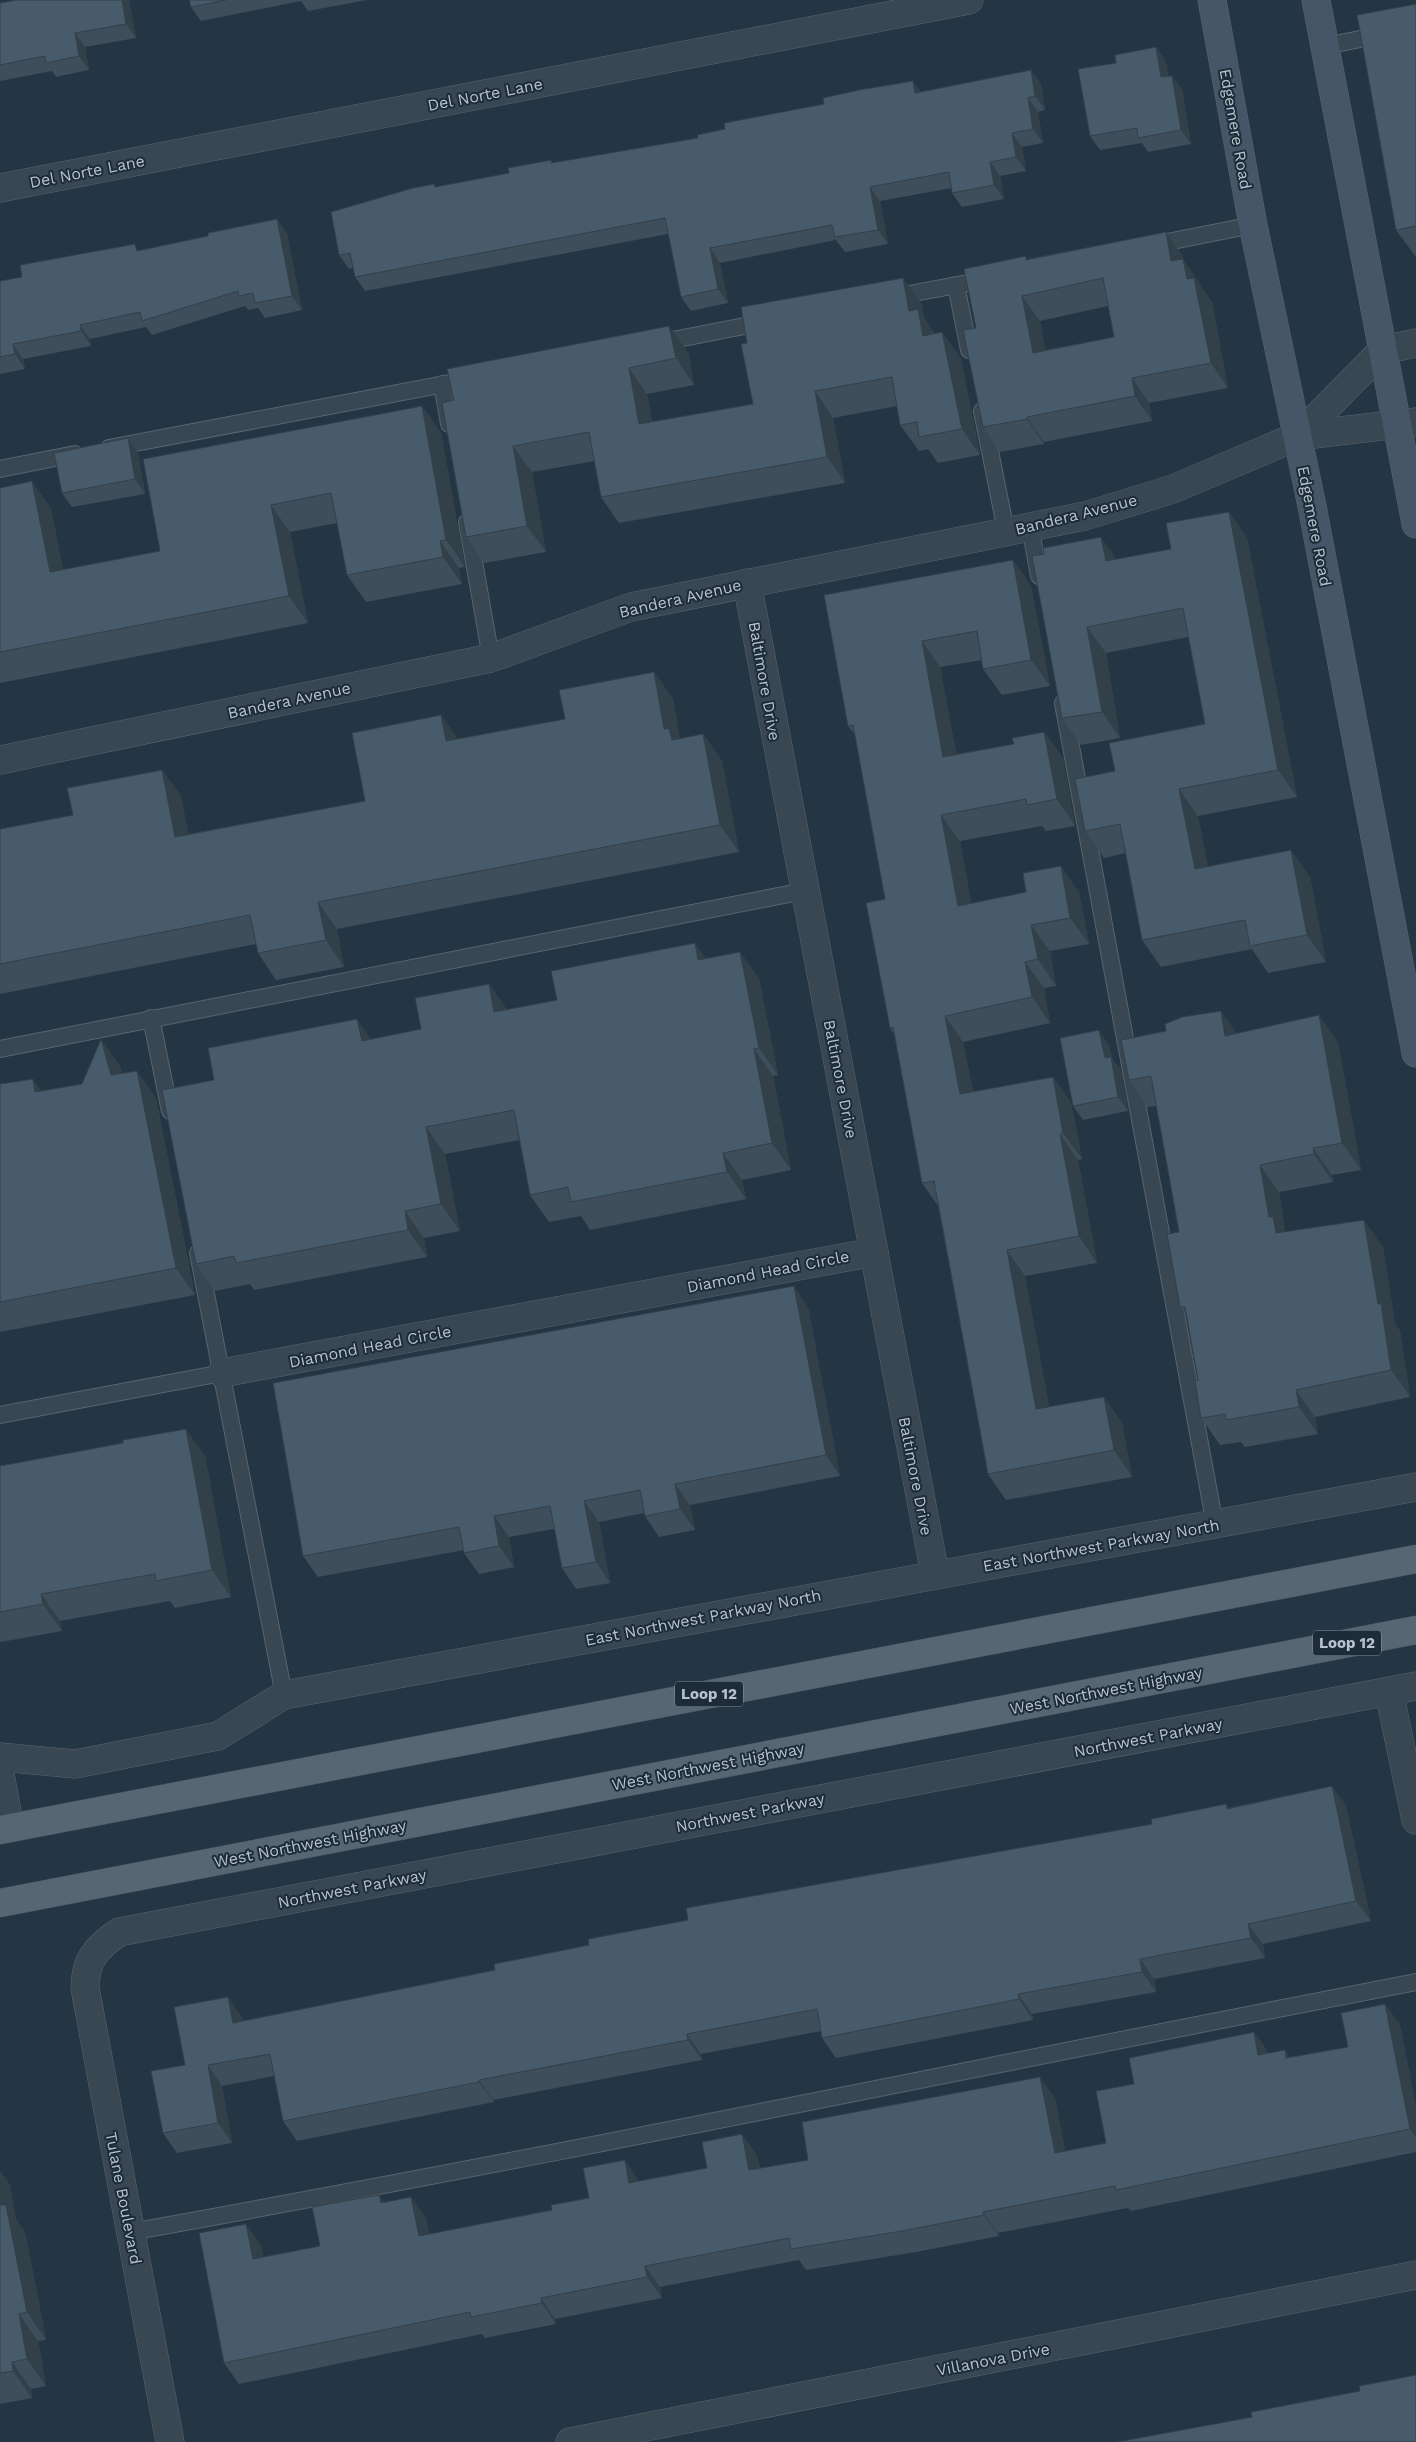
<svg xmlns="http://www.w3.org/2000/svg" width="1416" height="2442" font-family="'Work Sans',sans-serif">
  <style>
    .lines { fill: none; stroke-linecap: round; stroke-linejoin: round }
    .lane-casing { stroke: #576570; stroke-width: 18 }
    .street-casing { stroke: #576570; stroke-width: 29 }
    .secondary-casing { stroke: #576570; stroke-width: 29 }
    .primary-casing { stroke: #43505c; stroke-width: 29 }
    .lane { stroke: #394753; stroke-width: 16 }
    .street { stroke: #394753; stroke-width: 28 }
    .secondary { stroke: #465666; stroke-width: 28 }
    .primary { stroke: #576673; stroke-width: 28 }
    .wall { fill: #3e4e5b; fill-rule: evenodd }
    .shaded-wall { fill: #32404a }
    .building { fill: #485b6a; stroke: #32404a; fill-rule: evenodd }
    .labels { text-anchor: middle; stroke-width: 4; stroke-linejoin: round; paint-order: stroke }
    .shield { fill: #1d2c38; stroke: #8895a0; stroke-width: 1 }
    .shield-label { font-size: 15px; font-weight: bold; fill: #b6c2cd }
    .street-label { font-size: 16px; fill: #b6c2cd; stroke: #1d2c38 }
  </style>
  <rect width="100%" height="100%" fill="#243544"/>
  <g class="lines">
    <g class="lane-casing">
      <g id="lane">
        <path d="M1325 46 1416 28"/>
        <path d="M1152 245 1253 225"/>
        <path d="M956 285 969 350"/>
        <path d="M893 297 989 279"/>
        <path d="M657 343 765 322"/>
        <path d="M442 384 449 424"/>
        <path d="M982 411 1006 531"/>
        <path d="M109 448 471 379"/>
        <path d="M0 469 75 454"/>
        <path d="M467 522 491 658"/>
        <path d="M1030 526 1039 576"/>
        <path d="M1063 703 1215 1525"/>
        <path d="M151 1018 170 1111"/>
        <path d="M0 1049 804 891"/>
        <path d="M198 1253 284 1695"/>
        <path d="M0 1415 222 1373"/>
        <path d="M130 2232C560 2155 987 2065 1416 1982"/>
      </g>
    </g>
    <g class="street-casing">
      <g id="street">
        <path d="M0 188 969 0"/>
        <path d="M1298 436 1383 350 1416 343"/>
        <path d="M747 583 935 1574"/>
        <path d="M0 760 491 658 631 607 1085 516 1173 489 1298 436 1416 422"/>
        <path d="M222 1373 874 1252"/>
        <path d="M1389 1692 1416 1820"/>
        <path d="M0 1757 75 1764 218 1736 284 1695 1416 1487"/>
        <path d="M0 1774 10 1828"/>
        <path d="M170 2442 85 1988C85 1960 97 1947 119 1932L1416 1686"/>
        <path d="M570 2442 1416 2275"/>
      </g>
    </g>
    <g class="secondary-casing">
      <g id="secondary">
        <path d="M1212 0 1253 225 1312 506 1416 1053"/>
        <path d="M1316 0 1416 524"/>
      </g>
    </g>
    <g class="primary-casing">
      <g id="primary">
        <path d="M0 1830 1416 1559"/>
        <path d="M0 1903 1416 1630"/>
      </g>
    </g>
    <use href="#lane" class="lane"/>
    <use href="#street" class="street"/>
    <use href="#secondary" class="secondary"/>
    <use href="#primary" class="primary"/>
  </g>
  <g class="wall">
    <path d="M129 0 136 38 85 47 89 70 56 77 52 71 0 81V3Z"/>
    <path d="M189 0H367L308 11 301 1 201 21 191 7Z"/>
    <path d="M1416 4V257L1396 230Z"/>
    <path d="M1156 47 1166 62 1168 76H1172L1182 90 1191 144 1148 152 1142 143 1100 150 1090 136 1116 63Z"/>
    <path d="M1041 84 1045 110 1038 112 1043 143 1022 147 1026 171 1000 176 1004 199 962 207 952 193V188L880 201 888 244 845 252 836 240 720 263 728 303 691 311 681 297 668 234 365 291 355 277 353 268 349 269 339 255 509 173 551 160 553 163 698 138 921 92Z"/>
    <path d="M277 219 287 234 302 310 265 318 258 308 248 310 245 306 152 335 146 327 90 339 91 346 23 359 25 369 0 374V281L22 277 140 250 208 236Z"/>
    <path d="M1166 232 1183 257 1184 261 1200 284 1201 287 1212 302 1228 388 1149 403 1152 421 1044 442V444L1000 452 983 427 976 328 1028 259ZM1108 306 1114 337 1045 350 1040 321Z"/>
    <path d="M922 304 924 318 935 334 942 332 961 359 980 455 938 463 928 449 919 451 900 425 897 406 833 418 845 483 619 523 601 497 595 461 532 472 546 552 484 563 466 537 442 403 688 352 694 385 647 394 652 422 753 404Z"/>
    <path d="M422 406 441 433 465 567 459 568 462 584 366 602 347 575 337 523 290 532 308 623 0 683V488L51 508 63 570 160 551Z"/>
    <path d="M138 453 145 494 72 507 62 493Z"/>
    <path d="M1229 512 1247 538 1297 797 1198 816 1208 867 1310 877 1326 962 1268 973 1252 949 1161 967 1142 940 1126 853 1104 858 1085 831 1115 771 1205 724 1188 637 1106 653 1120 738 1081 745 1062 718 1032 556 1117 559 1171 549Z"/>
    <path d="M1013 560 1031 586 1050 686 1002 695 983 669 982 660 940 667 956 754 1014 744 1044 732 1063 758 1075 826 1046 831 1042 826 960 841 971 903 1079 892 1089 944 1050 951 1056 986 1044 988 1050 1023 963 1042 973 1092 1053 1077 1071 1103 1082 1159 1078 1160 1097 1263 1025 1276 1049 1407 1104 1397 1122 1423 1132 1477 1006 1500 988 1474 938 1206 922 1183 894 1034 890 1028 885 899 855 735 848 726 824 595Z"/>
    <path d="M654 672 673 699 680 739 703 734 722 761 739 852 337 929 344 967 276 980 258 953 256 944 0 994V829L73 815 162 770 181 796 188 834 365 801 441 715 457 739 565 719Z"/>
    <path d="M740 952 759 979 778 1075 773 1076 791 1170 742 1180 746 1199 590 1230 581 1216 549 1222 530 1195 520 1140 445 1154 460 1231 424 1238 427 1257 254 1290 250 1284 215 1291 196 1264 214 1080 372 1039 421 1029 489 984 507 1010 557 1000 706 959Z"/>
    <path d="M1236 1033 1338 1042 1361 1170 1332 1175 1333 1182 1279 1192 1285 1231 1383 1247 1395 1324 1400 1331 1410 1397 1315 1417 1318 1434 1245 1447 1241 1442 1220 1445 1201 1418 1198 1380 1187 1318 1180 1307 1179 1232 1156 1106 1148 1107 1129 1080Z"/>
    <path d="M101 1039 120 1066 122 1073 156 1098 195 1295 0 1332V1084L41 1091 82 1084Z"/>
    <path d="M1109 1045 1112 1058 1121 1071 1128 1111 1083 1120 1073 1106Z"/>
    <path d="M808 1307 840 1476 690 1505 695 1530 659 1537 645 1516 644 1513 599 1522 610 1583 576 1589 562 1568 554 1529 509 1537 514 1567 479 1574 464 1553V1550L318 1577 303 1556Z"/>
    <path d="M123 1443 205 1456 231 1597 175 1608 170 1601 60 1621 62 1631 1 1642 0 1641V1466Z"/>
    <path d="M1332 1786 1346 1806 1371 1921 1263 1944 1265 1958 1154 1979 1156 1992 1032 2014 1033 2020 836 2058 822 2038 821 2031 701 2054 702 2060 493 2100 494 2102 297 2141 283 2121 274 2076 222 2086 232 2143 177 2153 163 2133 185 2065 228 1997 242 2018 243 2021 495 1970 688 1920 1152 1824 1226 1804 1228 1808Z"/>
    <path d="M1385 2004 1400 2025 1416 2107V2152L1131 2211 1128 2208 998 2233 999 2236 916 2252 806 2270 799 2260 660 2287 662 2298 555 2319 556 2324 485 2338 482 2334 239 2384 224 2363 261 2245 263 2257 320 2246 379 2195 384 2203 411 2197 426 2218 429 2234 552 2210 639 2181 707 2168 757 2155 760 2168 808 2160 1055 2098 1065 2151 1106 2143 1134 2084 1254 2032 1269 2053 1285 2050 1290 2058 1348 2047Z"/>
    <path d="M0 2171 10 2185 16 2219 25 2232 46 2340 38 2341 46 2386 31 2389 32 2398 0 2404Z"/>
  </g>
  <g class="shaded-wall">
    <path d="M122 0H129L136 38 126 24Z"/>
    <path d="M75 33 85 47 89 70 79 56Z"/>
    <path d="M1156 47 1166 62 1171 91 1161 77Z"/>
    <path d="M1031 70 1041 84 1045 110 1035 96Z"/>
    <path d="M1172 76 1182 90 1191 144 1181 130Z"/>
    <path d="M913 81 923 95 915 93Z"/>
    <path d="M1028 98 1038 112 1043 143 1033 129Z"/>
    <path d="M1012 133 1022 147 1026 171 1016 157Z"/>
    <path d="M990 162 1000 176 1004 199 994 185Z"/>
    <path d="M870 187 880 201 888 244 878 230Z"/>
    <path d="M277 219 287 234 302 310 292 296Z"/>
    <path d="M1166 232 1183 257 1184 261 1200 284 1201 287 1212 302 1228 388 1211 363 1171 261Z"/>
    <path d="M710 248 720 263 728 303 718 289Z"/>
    <path d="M903 278 922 304 924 318 936 335 923 336 909 311Z"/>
    <path d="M1022 296 1040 321 1051 378 1033 353Z"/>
    <path d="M80 325 90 339 91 346 81 331Z"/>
    <path d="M669 326 688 352 694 385 676 358Z"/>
    <path d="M942 332 961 359 980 455 962 429Z"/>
    <path d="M13 344 23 359 25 369 15 354Z"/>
    <path d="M629 368 647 394 657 451 639 424Z"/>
    <path d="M1132 378 1149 403 1152 421 1135 396Z"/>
    <path d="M815 391 833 418 845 483 827 457Z"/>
    <path d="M422 406 441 433 465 567 446 540Z"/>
    <path d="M1027 417 1044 442V444L1027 419Z"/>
    <path d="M128 438 138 453 145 494 135 479Z"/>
    <path d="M513 446 532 472 546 552 527 526Z"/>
    <path d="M32 481 51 508 69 600 50 572Z"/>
    <path d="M271 505 290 532 308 623 289 596Z"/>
    <path d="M1229 512 1247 538 1297 797 1278 770Z"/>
    <path d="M1101 537 1120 564 1106 561Z"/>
    <path d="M440 541 459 568 462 584 443 557Z"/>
    <path d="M1013 560 1031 586 1050 686 1031 660Z"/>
    <path d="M1087 627 1106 653 1120 738 1102 712Z"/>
    <path d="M922 641 940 667 962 783 943 757Z"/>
    <path d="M654 672 673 699 681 744 691 767 664 729Z"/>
    <path d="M441 715 460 742 446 741Z"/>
    <path d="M1044 732 1063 758 1075 826 1057 799Z"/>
    <path d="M703 734 722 761 739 852 720 825Z"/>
    <path d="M162 770 181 796 194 864 175 837Z"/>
    <path d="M1179 789 1198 816 1214 896 1195 869Z"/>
    <path d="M941 815 960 841 976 932 958 906Z"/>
    <path d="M1291 850 1310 877 1326 962 1307 935Z"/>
    <path d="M1061 866 1079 892 1089 944 1070 918Z"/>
    <path d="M318 902 337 929 344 967 326 940Z"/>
    <path d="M1031 925 1050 951 1056 986 1038 959Z"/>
    <path d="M695 943 714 970 698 960Z"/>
    <path d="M740 952 759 979 778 1075 759 1048Z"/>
    <path d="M1025 962 1044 988 1050 1023 1032 997Z"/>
    <path d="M489 984 508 1011 494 1012Z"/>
    <path d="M1221 1011 1240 1038 1225 1036Z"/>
    <path d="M1319 1015 1338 1042 1361 1170 1342 1143Z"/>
    <path d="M945 1016 963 1042 978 1121 960 1094Z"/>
    <path d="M357 1019 376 1046 362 1041Z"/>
    <path d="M1099 1030 1109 1045 1112 1058 1121 1071 1128 1111 1118 1097 1105 1058Z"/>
    <path d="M101 1039 120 1066 130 1102 111 1075Z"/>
    <path d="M754 1049 773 1076 791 1170 772 1143Z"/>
    <path d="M137 1071 156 1098 195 1295 176 1268Z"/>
    <path d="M1053 1077 1071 1103 1082 1159 1063 1133Z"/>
    <path d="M33 1079 52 1106 35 1092Z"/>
    <path d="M426 1127 445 1154 460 1231 441 1204Z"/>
    <path d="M1060 1134 1078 1160 1097 1263 1079 1236Z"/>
    <path d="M1313 1148 1332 1175 1333 1182 1314 1154Z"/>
    <path d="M723 1153 742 1180 746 1199 727 1172Z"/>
    <path d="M1260 1165 1279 1192 1286 1236 1276 1233 1269 1217Z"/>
    <path d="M405 1211 424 1238 427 1257 408 1230Z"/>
    <path d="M1364 1220 1383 1247 1395 1324 1400 1331 1410 1397 1391 1370 1378 1304Z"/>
    <path d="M1007 1250 1025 1276 1055 1436 1036 1409Z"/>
    <path d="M794 1286 808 1307 840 1476 826 1455Z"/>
    <path d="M1296 1390 1315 1417 1318 1434 1299 1407Z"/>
    <path d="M1104 1397 1122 1423 1132 1477 1114 1450Z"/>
    <path d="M186 1429 205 1456 231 1597 212 1570Z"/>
    <path d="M675 1484 690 1505 695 1530 680 1509Z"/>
    <path d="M584 1501 599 1522 610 1583 596 1562Z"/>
    <path d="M494 1516 509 1537 514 1567 499 1546Z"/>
    <path d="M41 1594 60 1621 62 1631 43 1604Z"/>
    <path d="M1332 1786 1346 1806 1371 1921 1356 1901Z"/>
    <path d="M1248 1924 1263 1944 1265 1958 1251 1938Z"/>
    <path d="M1140 1959 1154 1979 1156 1992 1142 1972Z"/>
    <path d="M1018 1994 1032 2014 1033 2020 1019 1999Z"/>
    <path d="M228 1997 242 2018 247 2043 233 2023Z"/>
    <path d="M1385 2004 1400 2025 1416 2107V2138L1410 2129Z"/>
    <path d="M1254 2032 1269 2053 1258 2055Z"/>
    <path d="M687 2034 701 2054 702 2060 688 2040Z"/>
    <path d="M1285 2050 1299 2071 1286 2058Z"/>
    <path d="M208 2065 222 2086 232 2143 218 2123Z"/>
    <path d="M1040 2077 1055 2098 1070 2174 1055 2153Z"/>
    <path d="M479 2080 493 2100 494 2102 479 2082Z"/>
    <path d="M742 2134 757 2155 764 2191 749 2170Z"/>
    <path d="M625 2160 639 2181 644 2204 629 2183Z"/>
    <path d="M0 2171 10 2185 16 2219 25 2232 46 2340 27 2312 0 2205Z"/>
    <path d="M379 2195 393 2215 381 2203Z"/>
    <path d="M411 2197 426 2218 434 2257 419 2236Z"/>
    <path d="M983 2212 998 2233 999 2236 984 2215Z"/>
    <path d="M246 2224 261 2245 267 2280 253 2259Z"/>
    <path d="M645 2266 660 2287 662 2298 647 2277Z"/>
    <path d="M541 2298 555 2319 556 2324 542 2303Z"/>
    <path d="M19 2314 38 2341 46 2386 27 2359Z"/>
    <path d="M12 2362 31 2389 32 2398 13 2371Z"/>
  </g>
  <g class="building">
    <path d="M16 0H122L126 24 75 33 79 56 46 63 45 56 0 65V3Z"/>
    <path d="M189 0H226L191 7Z"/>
    <path d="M1416 4V226L1396 230 1357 15Z"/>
    <path d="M1156 47 1161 77 1172 76 1181 130 1138 138 1137 128 1090 136 1078 69 1116 63 1115 55Z"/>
    <path d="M1031 70 1035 96 1028 98 1033 129 1012 133 1016 157 990 162 994 185 952 193 949 172 870 187 878 230 835 237 832 225 710 248 718 289 681 297 665 218 355 277 350 253 339 255 331 212 413 188 434 184 435 187 509 173 508 168 551 160V163L698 138 697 135 725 129 724 123 824 104 823 98 859 90 913 81 915 93Z"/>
    <path d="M277 219 292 296 255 303 253 293 239 296 238 291 142 321 140 312 80 325 81 331 13 344 15 354 0 357V281L22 277 20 265 135 244 137 251 208 236V233Z"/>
    <path d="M1166 232 1171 261 1183 259 1187 279 1194 278 1211 363 1132 378 1135 396 1027 417V419L983 427 963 330 976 328 964 269 1026 256V260ZM1103 278 1114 337 1033 353 1022 296Z"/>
    <path d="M903 278 909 311 918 309 923 336 942 332 962 429 919 437 917 422 900 425 892 377 815 391 827 457 601 497 589 432 513 446 527 526 466 537 442 403 454 400 447 369 669 326 676 358 629 368 639 424 753 404 741 344 747 343 741 307Z"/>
    <path d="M422 406 446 540 440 541 443 557 347 575 331 493 271 505 289 596 0 652V488L32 481 50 572 160 551 143 459Z"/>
    <path d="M128 438 135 479 62 493 54 453Z"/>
    <path d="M1229 512 1278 770 1179 789 1195 869 1291 850 1307 935 1250 946 1245 920 1142 940 1120 824 1085 831 1075 779 1115 771 1109 743 1205 724 1183 608 1087 627 1102 712 1062 718 1032 556 1044 554 1043 548 1101 537 1106 561 1171 549 1166 523Z"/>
    <path d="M1013 560 1031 660 983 669 977 631 922 641 943 757 1014 744 1012 738 1044 732 1057 799 1027 805 1026 799 941 815 958 906 1026 892 1023 873 1061 866 1070 918 1031 925 1038 959 1025 962 1032 997 945 1016 960 1094 1053 1077 1063 1133 1060 1134 1079 1236 1007 1250 1036 1409 1104 1397 1114 1450 988 1474 934 1181 922 1183 893 1027 890 1028 866 903 885 899 853 725 848 726 824 595Z"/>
    <path d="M654 672 664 729 669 728 672 740 703 734 720 825 318 902 326 940 258 953 250 915 0 964V829L73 815 67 788 162 770 175 837 365 801 352 733 441 715 446 741 565 719 559 690Z"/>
    <path d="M695 943 698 960 740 952 759 1048 754 1049 772 1143 723 1153 727 1172 571 1202 568 1187 530 1195 514 1110 426 1127 441 1204 405 1211 408 1230 236 1263 234 1256 196 1264 162 1090 214 1080 208 1048 357 1019 362 1041 421 1029 415 998 489 984 494 1012 557 1000 551 971Z"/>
    <path d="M1221 1011 1225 1036 1319 1015 1342 1143 1313 1148 1314 1154 1260 1165 1269 1217H1273L1276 1233 1364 1220 1378 1304H1381L1391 1370 1296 1390 1299 1407 1226 1420 1225 1414 1201 1418 1195 1381 1198 1380 1185 1307H1180L1167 1234 1179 1232 1151 1076 1129 1080 1121 1040 1166 1031 1165 1024 1182 1017Z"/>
    <path d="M1099 1030 1105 1058 1111 1057 1118 1097 1073 1106 1060 1038Z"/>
    <path d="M101 1039 111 1075 137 1071 176 1268 0 1302V1084L33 1079 35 1092 82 1084Z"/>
    <path d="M794 1286 826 1455 675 1484 680 1509 645 1516 640 1490 584 1501 596 1562 562 1568 550 1506 494 1516 499 1546 464 1553 459 1527 303 1556 273 1383Z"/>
    <path d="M186 1429 212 1570 156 1581 155 1574 41 1594 43 1604 0 1612V1466L123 1443V1440Z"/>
    <path d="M1332 1786 1356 1901 1248 1924 1251 1938 1140 1959 1142 1972 1018 1994 1019 1999 822 2038 817 2009 687 2034 688 2040 479 2080V2082L283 2121 270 2054 208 2065 218 2123 163 2133 151 2071 185 2065 174 2007 228 1997 233 2023 495 1970 494 1964 589 1945 588 1939 688 1920 686 1908 1152 1824 1151 1819 1226 1804 1227 1809Z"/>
    <path d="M1385 2004 1410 2129 1116 2190 1115 2186 983 2212 984 2215 902 2231 791 2249 789 2238 645 2266 647 2277 541 2298 542 2303 471 2317 470 2312 224 2363 199 2233 246 2224 253 2259 320 2246 312 2207 379 2195 381 2203 411 2197 419 2236 552 2210 551 2205 589 2198 583 2168 625 2160 629 2183 707 2168 702 2142 742 2134 749 2170 808 2160 802 2122 1040 2077 1055 2153 1106 2143 1096 2091 1134 2084 1129 2058 1254 2032 1258 2055 1285 2050 1286 2058 1348 2047 1341 2013Z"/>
    <path d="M0 2205H6L27 2312 19 2314 27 2359 12 2362 13 2371 0 2373Z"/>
    <path d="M1416 2375V2442H1117L1252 2417 1251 2412 1360 2391 1359 2386Z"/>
  </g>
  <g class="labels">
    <g class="shield">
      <rect x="1313" y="1630.5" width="68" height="25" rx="4"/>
      <rect x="675" y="1681.5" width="68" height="25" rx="4"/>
    </g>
    <g class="shield-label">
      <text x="1347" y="1648">Loop 12</text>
      <text x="709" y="1699">Loop 12</text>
    </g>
    <g class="street-label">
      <text transform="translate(485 94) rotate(-11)" y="6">Del Norte Lane</text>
      <text transform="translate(1236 129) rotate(80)" y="6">Edgemere Road</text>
      <text transform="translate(87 171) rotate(-11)" y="6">Del Norte Lane</text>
      <text transform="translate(1076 514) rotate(-14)" y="6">Bandera Avenue</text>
      <text transform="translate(1315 526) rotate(79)" y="6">Edgemere Road</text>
      <text transform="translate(680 598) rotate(-13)" y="6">Bandera Avenue</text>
      <text transform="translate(765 681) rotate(80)" y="6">Baltimore Drive</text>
      <text transform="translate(289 700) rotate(-12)" y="6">Bandera Avenue</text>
      <text transform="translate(841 1079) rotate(79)" y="6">Baltimore Drive</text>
      <text transform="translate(768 1271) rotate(-11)" y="6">Diamond Head Circle</text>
      <text transform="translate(370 1346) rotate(-11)" y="6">Diamond Head Circle</text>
      <text transform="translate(916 1476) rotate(79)" y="6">Baltimore Drive</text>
      <text transform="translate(1101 1545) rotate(-10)" y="6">East Northwest Parkway North</text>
      <text transform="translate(703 1617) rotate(-11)" y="6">East Northwest Parkway North</text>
      <text transform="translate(1106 1690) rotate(-11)" y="6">West Northwest Highway</text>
      <text transform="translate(1148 1737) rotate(-11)" y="6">Northwest Parkway</text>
      <text transform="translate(708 1766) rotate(-11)" y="6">West Northwest Highway</text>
      <text transform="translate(750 1812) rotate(-11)" y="6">Northwest Parkway</text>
      <text transform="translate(310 1843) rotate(-11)" y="6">West Northwest Highway</text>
      <text transform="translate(352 1888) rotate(-11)" y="6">Northwest Parkway</text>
      <text transform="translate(124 2198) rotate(79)" y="6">Tulane Boulevard</text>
      <text transform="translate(993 2359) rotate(-11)" y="6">Villanova Drive</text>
    </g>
  </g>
</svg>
